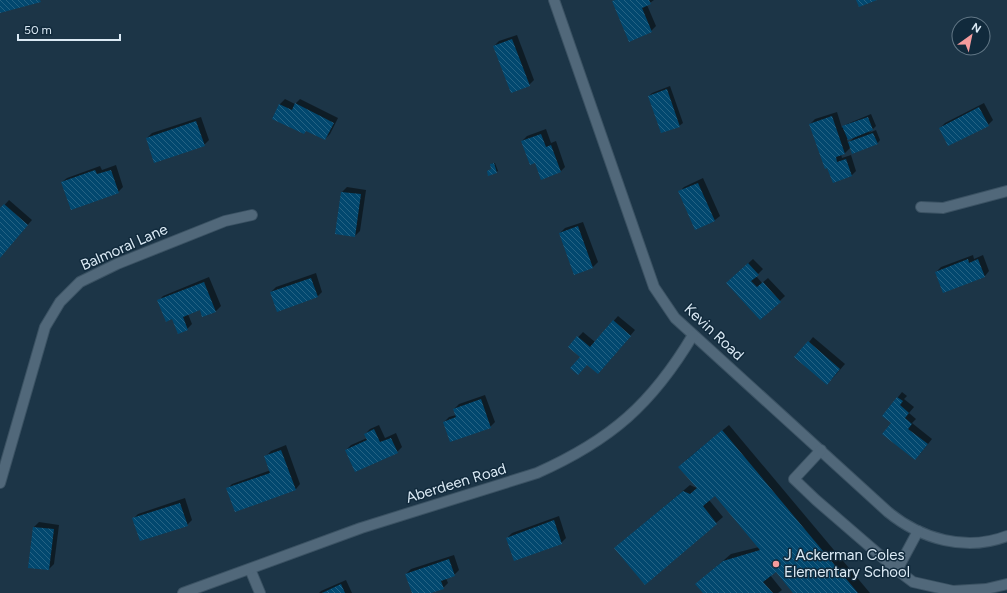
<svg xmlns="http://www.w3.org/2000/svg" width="1007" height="593" font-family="Figtree,sans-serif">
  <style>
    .shadow { fill: #0007; fill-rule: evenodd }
    .building { fill: url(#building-back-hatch) }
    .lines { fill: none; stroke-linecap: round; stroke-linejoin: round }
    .minor-casing { stroke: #3b5263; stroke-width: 12 }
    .minor { stroke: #51687a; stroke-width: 10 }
    .poi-dot { fill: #f59b9c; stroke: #112a3c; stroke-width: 1.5 }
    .labels { text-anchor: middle; stroke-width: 3; stroke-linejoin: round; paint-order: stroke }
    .street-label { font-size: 15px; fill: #dbeaf5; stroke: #112a3c }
    .poi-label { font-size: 15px; fill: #dbeaf5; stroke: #112a3c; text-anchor: start }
  </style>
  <defs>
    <pattern id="building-back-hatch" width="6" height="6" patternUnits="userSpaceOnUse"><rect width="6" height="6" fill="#02486f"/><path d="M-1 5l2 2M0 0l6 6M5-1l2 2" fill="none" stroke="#266384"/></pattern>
  </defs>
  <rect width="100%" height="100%" fill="#1c3547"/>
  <g class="shadow">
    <path d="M615 0H654L647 5 656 26 651 31 613 2Z"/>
    <path d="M517 35 534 80 529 85 494 46 499 41Z"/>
    <path d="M670 86 683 123 679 126 649 96 652 93Z"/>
    <path d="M285 99 295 104 300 99 338 118 330 134 325 139 306 130 273 118 280 104Z"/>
    <path d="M984 103 993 120 988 125 940 128 945 123Z"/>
    <path d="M837 112 842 128 847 124 871 114 876 126 869 133 876 130 880 140 877 144 851 147 845 153 841 154 842 158 851 155 856 171 852 175 834 182 810 124 815 119ZM856 136 848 143 847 139Z"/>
    <path d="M201 117 209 140 204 145 147 138 152 133Z"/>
    <path d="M546 129 551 143 556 141 565 167 560 172 522 141 527 136Z"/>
    <path d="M492 163H495L498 171 496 172 488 171 492 169 491 165Z"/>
    <path d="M116 165 123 187 118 192 62 182 67 178 100 166 102 170Z"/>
    <path d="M703 178 720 216 715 220 696 229 679 192 684 187Z"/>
    <path d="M347 187 366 190 360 231 355 236 342 192Z"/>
    <path d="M9 200 32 220 0 257V210Z"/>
    <path d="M583 222 598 262 593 267 560 233 565 228Z"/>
    <path d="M973 255 974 259 983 255 989 271 985 276 943 291 936 272 941 267Z"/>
    <path d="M753 259 763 269 756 276 762 283 768 278 785 296 761 319 732 278Z"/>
    <path d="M316 273 322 292 318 296 271 292 276 287Z"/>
    <path d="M209 277 221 306 216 311 203 316 200 309 188 314 192 324 187 329 173 318 158 301 163 296Z"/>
    <path d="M618 316 635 330 603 368 581 357 569 347 583 332 595 342Z"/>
    <path d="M813 337 845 364 832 379 809 342Z"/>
    <path d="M902 392 907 396 904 399 914 407 909 413 916 419 912 423 932 439 920 454 892 423 883 416Z"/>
    <path d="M485 395 495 422 490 427 444 422 449 417 456 415 454 409 459 404Z"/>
    <path d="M379 425 385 438 396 433 402 447 397 452 346 450 351 445 367 438 365 434 370 429Z"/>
    <path d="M729 425 870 593H795L776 570 770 575 782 590 778 593H704L703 578 731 554 759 547 715 495 709 500 723 517 645 583 622 542 690 485 699 489 686 460Z"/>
    <path d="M286 445 300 484 296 489H227L232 484 271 470 266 456 271 451Z"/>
    <path d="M185 498 192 520 187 525 133 519 138 514Z"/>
    <path d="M559 516 566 538 561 543 507 538 512 533Z"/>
    <path d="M39 522 59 525 54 564 49 569 34 527Z"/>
    <path d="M454 555 459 570 454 575 446 578 448 583 443 588 430 593H413L406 574 411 569Z"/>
    <path d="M346 580 352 593H319L321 591Z"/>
  </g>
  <g class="building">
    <path d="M0 0H40L41 2 0 13Z"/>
    <path d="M615 0H649L651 4 642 8 652 32 629 42 612 1Z"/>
    <path d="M856 0H877L859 7Z"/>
    <path d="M512 39 530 86 511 93 493 46Z"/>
    <path d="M667 89 680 127 661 133 648 96Z"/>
    <path d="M295 103 334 123 325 140 306 131 304 134 272 119 279 104 292 110Z"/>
    <path d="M979 107 989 126 948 146 939 128Z"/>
    <path d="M832 116 845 154 836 157 837 162 846 159 852 176 833 183 827 168 825 169 809 124Z"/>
    <path d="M868 117 873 130 848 140 842 126Z"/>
    <path d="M196 121 205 146 154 163 146 138Z"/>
    <path d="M873 133 878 144 852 154 848 142Z"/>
    <path d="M541 134 546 147 551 145 561 172 541 180 535 163 530 165 521 141Z"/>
    <path d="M494 163 497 173 488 176 487 171 491 169 490 164Z"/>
    <path d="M95 170 97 174 111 170 119 193 71 210 61 182Z"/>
    <path d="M698 183 715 221 695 230 678 191Z"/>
    <path d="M341 192 361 194 355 237 335 234Z"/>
    <path d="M4 204 28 225 0 258V208Z"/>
    <path d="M578 226 593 268 574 275 559 233Z"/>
    <path d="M968 259 969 263 978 259 985 277 943 293 935 272Z"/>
    <path d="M748 263 759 275 751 281 757 287 763 282 781 302 760 320 726 283Z"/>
    <path d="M311 278 318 297 277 312 270 292Z"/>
    <path d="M204 282 216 312 202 317 200 310 183 317 188 330 178 334 172 319 166 322 157 300Z"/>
    <path d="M613 320 631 336 598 374 587 365 578 375 570 368 580 357 568 347 577 336 590 347Z"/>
    <path d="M808 341 840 369 827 385 794 357Z"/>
    <path d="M897 397 903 401 900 405 909 413 905 418 912 424 908 429 928 444 915 460 882 434 891 423 882 416Z"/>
    <path d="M481 399 491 428 450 442 443 422 456 417 453 409Z"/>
    <path d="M374 429 380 442 391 438 398 453 355 472 345 450 367 440 364 434Z"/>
    <path d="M722 430 858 593H793L776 572 763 582 773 593H703L695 584 723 561 760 550 715 496 703 506 717 524 645 585 614 548 683 491 690 494 697 488 678 467Z"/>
    <path d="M281 450 296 490 235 512 226 488 270 473 264 456Z"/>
    <path d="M180 503 188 526 140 541 132 518Z"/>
    <path d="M554 520 562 544 514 561 506 538Z"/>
    <path d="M33 527 54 529 49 570 28 568Z"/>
    <path d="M449 559 455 576 441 581 444 589 431 593H412L405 574Z"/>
    <path d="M341 584 345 593H322Z"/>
  </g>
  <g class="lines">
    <g class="minor-casing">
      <g id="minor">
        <path d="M554 0 654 287 675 318 888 512C921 539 966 552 1007 536"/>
        <path d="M921 207 943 208 1007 191"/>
        <path d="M821 450 794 479 816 500 897 570 913 582 953 591 986 589 1007 584"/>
        <path d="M0 483 45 327 60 302 80 282 117 264 225 221 252 215"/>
        <path d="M250 569 260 593"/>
        <path d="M897 570 918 531"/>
        <path d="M183 593 361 528 537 473C611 440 652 404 693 335"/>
      </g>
    </g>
    <use href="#minor" class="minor"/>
  </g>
  <circle class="poi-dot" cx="776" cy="564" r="4"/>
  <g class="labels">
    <g class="street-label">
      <text transform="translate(124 247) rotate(-24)" y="5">Balmoral Lane</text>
      <text transform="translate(714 332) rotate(43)" y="5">Kevin Road</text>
      <text transform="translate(456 483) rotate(-17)" y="5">Aberdeen Road</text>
    </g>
    <g class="poi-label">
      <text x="784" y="560">J Ackerman Coles<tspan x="784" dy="17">Elementary School</tspan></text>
    </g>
  </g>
  <g transform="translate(971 36) rotate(33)"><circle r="19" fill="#112a3c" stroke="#627786"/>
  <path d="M0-3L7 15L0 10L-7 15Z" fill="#f59b9c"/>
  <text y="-6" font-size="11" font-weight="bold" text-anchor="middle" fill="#dbeaf5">N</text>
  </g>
  <path d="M18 34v6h102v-6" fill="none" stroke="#dbeaf5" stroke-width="2"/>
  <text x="24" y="34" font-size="12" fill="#dbeaf5" stroke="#112a3c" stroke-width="3" paint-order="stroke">50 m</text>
</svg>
